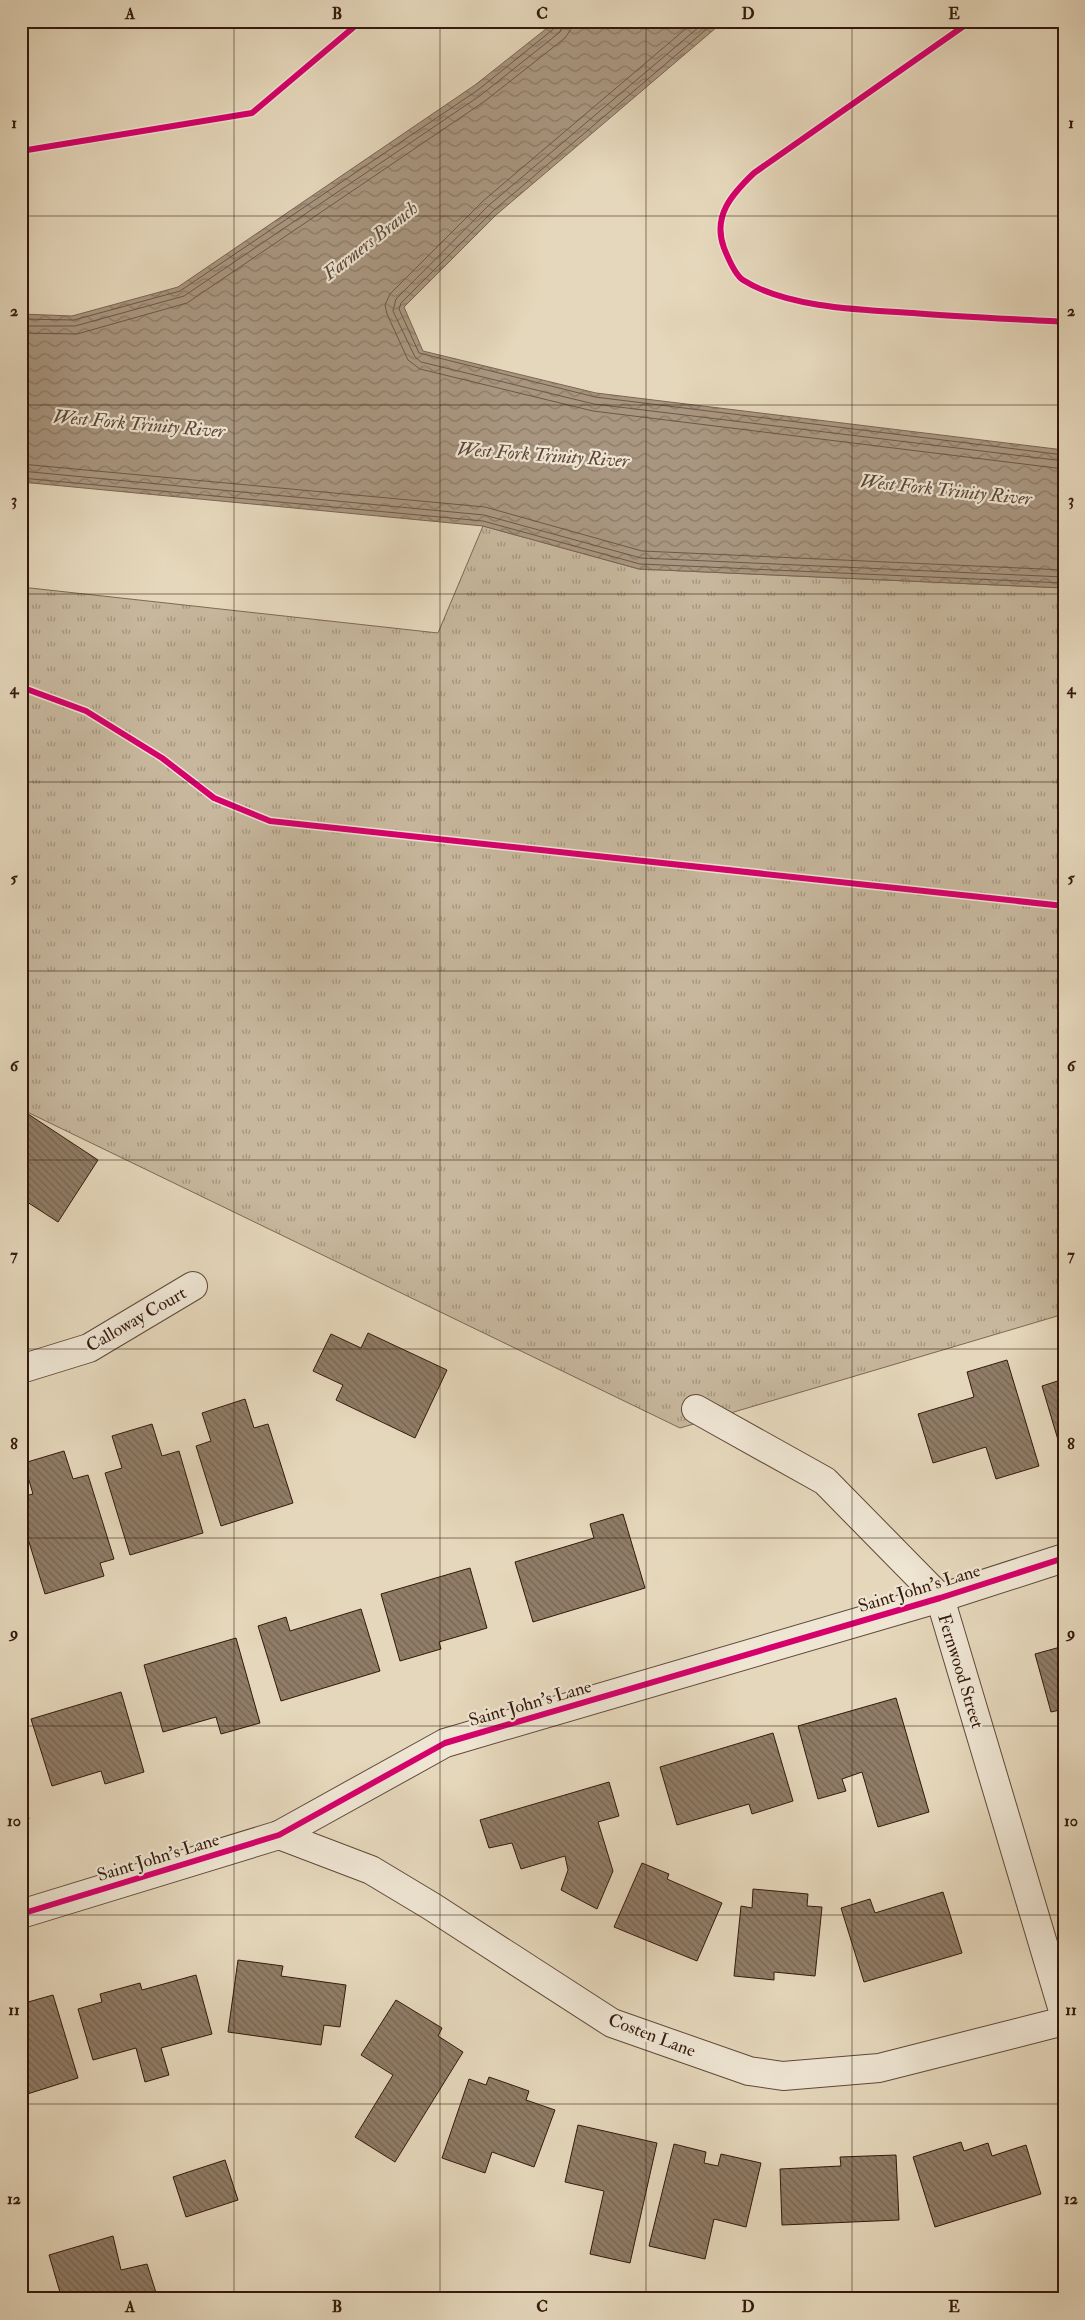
<svg xmlns="http://www.w3.org/2000/svg" width="1085" height="2320" font-family="'IM FELL Double Pica',serif">
  <style>
    .grass { fill: url(#grass-tufts); stroke: #7e6854 }
    .water { fill: url(#water-waves); stroke: #7a6452 }
    .lines { fill: none; stroke-linecap: round; stroke-linejoin: round }
    .shore { stroke: #6e5846; stroke-width: 1 }
    .building { fill: url(#building-back-hatch); stroke: #34190c }
    .street-casing { stroke: #604838; stroke-width: 30 }
    .street { stroke: #eee5d3; stroke-width: 28 }
    .cycleway-casing { stroke: #eee5d3; stroke-width: 9 }
    .cycleway { stroke: #d6006c; stroke-width: 6 }
    .grid { fill: none; stroke: #34190c; stroke-width: 1; stroke-opacity: 0.55 }
    .labels { text-anchor: middle; stroke-width: 4.5; stroke-linejoin: round; paint-order: stroke }
    .street-label { font-size: 18px; fill: #34190c; stroke: #eee5d3 }
    .water-label { font-size: 19px; font-style: italic; fill: #5d4535; stroke: #eee5d3 }
    .neatline { fill: none; stroke: #34190c; stroke-width: 2 }
    .grid-label { font-size: 16px; text-anchor: middle; font-weight: bold; fill: #34190c }
  </style>
  <defs>
    <pattern id="grass-tufts" width="24" height="20" patternUnits="userSpaceOnUse" patternTransform="scale(1.25)"><rect width="24" height="20" fill="#c7b79d"/><path d="M3 7l-1-3M5 7V3M7 7l1-3M15 17l-1-3M17 17v-4M19 17l1-3" fill="none" stroke="#a2947e"/></pattern>
    <pattern id="water-waves" width="16" height="10" patternUnits="userSpaceOnUse" patternTransform="scale(1.25)"><rect width="16" height="10" fill="#a99680"/><path d="M0 5q4-4 8 0t8 0" fill="none" stroke="#8a7a67"/></pattern>
    <pattern id="building-back-hatch" width="6" height="6" patternUnits="userSpaceOnUse" patternTransform="scale(1.25)"><rect width="6" height="6" fill="#907c67"/><path d="M-1 5l2 2M0 0l6 6M5-1l2 2" fill="none" stroke="#766553"/></pattern>
  </defs>
  <rect width="100%" height="100%" fill="#e5d7bb"/>
  <filter id="stains"><feTurbulence type="fractalNoise" baseFrequency=".004" numOctaves="4"/><feColorMatrix values="0 0 0 0 .2 0 0 0 0 .09 0 0 0 0 .02 0 0 0 .5 -.17"/></filter>
  <radialGradient id="worn" r=".72"><stop offset=".6" stop-color="#630" stop-opacity="0"/><stop offset="1" stop-color="#630" stop-opacity=".3"/></radialGradient>
  <path class="grass" d="M483 526 639 569 1064 588V1314L680 1428 21 1109V587L438 633Z"/>
  <path class="water" d="M556 21H724L496 215 404 307 423 351 596 393 1064 450V588L639 569 483 526 21 482V314L72 316 178 287 475 85Z"/>
  <g class="lines">
    <g class="shore">
      <path d="M695 21 483 201 390 294 385 305 387 314 408 360 420 369 593 411 1064 469"/>
      <path d="M706 21 488 206 396 299 393 311 415 357 421 362 594 404 1064 461"/>
      <path d="M716 21 493 211 401 303 399 309 419 353 595 397 1064 455"/>
      <path d="M21 319 74 320 180 291 478 90 556 27 558 21"/>
      <path d="M21 326H75L184 296 481 95 560 32 564 21"/>
      <path d="M21 333 77 334 187 303 485 101 565 38 571 29 572 21"/>
      <path d="M21 464 485 507 642 551 1064 570"/>
      <path d="M21 471 484 515 641 558 1064 577"/>
      <path d="M21 478 483 521 640 564 1064 583"/>
    </g>
  </g>
  <g class="building">
    <path d="M25 1112 98 1160 58 1222 21 1198V1118Z"/>
    <path d="M368 1333 447 1370 415 1438 336 1400 343 1385 313 1371 331 1334 361 1348Z"/>
    <path d="M1007 1360 1039 1466 996 1479 986 1447 933 1463 918 1414 974 1397 967 1372Z"/>
    <path d="M1064 1379V1460L1042 1386Z"/>
    <path d="M245 1399 254 1428 268 1424 293 1503 221 1526 196 1446 211 1441 202 1413Z"/>
    <path d="M152 1424 162 1456 179 1451 203 1533 130 1555 105 1473 122 1468 112 1436Z"/>
    <path d="M64 1451 73 1479 88 1475 114 1559 100 1563 104 1576 45 1594 21 1516V1497L33 1494 24 1463Z"/>
    <path d="M623 1514 645 1588 533 1622 515 1562 594 1538 590 1524Z"/>
    <path d="M470 1568 487 1628 439 1642 441 1649 400 1661 381 1594Z"/>
    <path d="M361 1609 380 1671 281 1701 258 1626 286 1617 290 1631Z"/>
    <path d="M236 1638 260 1723 221 1734 216 1717 163 1732 144 1665Z"/>
    <path d="M1064 1646V1709L1051 1712 1035 1654Z"/>
    <path d="M121 1692 144 1772 105 1784 101 1771 52 1786 31 1719Z"/>
    <path d="M896 1698 929 1812 878 1827 862 1772 842 1779 846 1791 818 1799 798 1726Z"/>
    <path d="M773 1733 793 1801 752 1814 749 1804 677 1825 660 1767Z"/>
    <path d="M609 1782 619 1816 598 1822 613 1871 597 1909 561 1890 568 1870 565 1856 521 1869 512 1843 489 1848 480 1820Z"/>
    <path d="M21 1792 29 1819 21 1822Z"/>
    <path d="M642 1863 669 1874 667 1879 722 1903 697 1961 614 1927Z"/>
    <path d="M753 1889 808 1894 807 1906 822 1907 815 1976 774 1972V1980L734 1976 741 1906 752 1908Z"/>
    <path d="M943 1892 962 1953 864 1982 841 1908 870 1899 875 1913Z"/>
    <path d="M238 1960 283 1966 281 1976 346 1985 340 2027 324 2025 321 2045 228 2032Z"/>
    <path d="M196 1975 212 2034 161 2048 169 2075 145 2082 136 2048 93 2060 78 2009 102 2002 100 1994 140 1983 142 1990Z"/>
    <path d="M53 1995 78 2078 21 2096V2004Z"/>
    <path d="M396 2000 442 2028 438 2036 463 2052 395 2162 355 2137 393 2075 361 2055Z"/>
    <path d="M489 2077 529 2091 526 2100 555 2110 534 2167 492 2152 485 2173 442 2158 469 2079 486 2085Z"/>
    <path d="M578 2125 657 2143 630 2263 590 2254 604 2191 565 2182Z"/>
    <path d="M961 2142 964 2151 988 2143 992 2156 1026 2145 1041 2194 935 2227 913 2157Z"/>
    <path d="M674 2144 706 2152 704 2163 718 2166 721 2154 761 2163 746 2227 714 2219 705 2259 649 2246Z"/>
    <path d="M896 2155 899 2220 782 2225 780 2169 841 2166 840 2157Z"/>
    <path d="M225 2160 238 2200 186 2217 173 2177Z"/>
    <path d="M113 2236 121 2270 147 2264 158 2299H62L49 2255Z"/>
  </g>
  <g class="lines">
    <g class="street-casing">
      <g id="street">
        <path d="M21 1369 89 1348 193 1286"/>
        <path d="M696 1409 825 1481 940 1598 1064 2014"/>
        <path d="M279 1835 371 1870 431 1906 612 2023 749 2071 783 2076 879 2068 1064 2021"/>
        <path d="M21 1914 279 1835 445 1743 940 1598 1064 1558"/>
      </g>
    </g>
    <use href="#street" class="street"/>
    <g class="cycleway-casing">
      <g id="cycleway">
        <path d="M971 21 754 173C732 194 712 216 724 248 728 258 735 275 743 280 787 308 862 310 913 313 963 317 1013 319 1064 322"/>
        <path d="M21 151 252 113 361 21"/>
        <path d="M21 687 86 711 162 758 214 798 270 821 1064 906"/>
        <path d="M21 1914 279 1835 445 1743 940 1598 1064 1558"/>
      </g>
    </g>
    <use href="#cycleway" class="cycleway"/>
  </g>
  <path class="grid" d="M234 21V2299M440 21V2299M646 21V2299M852 21V2299M21 216H1064M21 405H1064M21 594H1064M21 782H1064M21 971H1064M21 1160H1064M21 1349H1064M21 1538H1064M21 1726H1064M21 1915H1064M21 2104H1064"/>
  <g class="labels">
    <g class="street-label">
      <text transform="translate(136 1319) rotate(-30)" y="6">Calloway Court</text>
      <text transform="translate(919 1588) rotate(-17)" y="6">Saint John's Lane</text>
      <text transform="translate(961 1671) rotate(73)" y="6">Fernwood Street</text>
      <text transform="translate(530 1703) rotate(-16)" y="6">Saint John's Lane</text>
      <text transform="translate(158 1857) rotate(-17)" y="6">Saint John's Lane</text>
      <text transform="translate(652 2035) rotate(21)" y="6">Costen Lane</text>
    </g>
    <g class="water-label">
      <text transform="translate(370 240) rotate(-38)" y="7">Farmers Branch</text>
      <text transform="translate(139 423) rotate(5)" y="7">West Fork Trinity River</text>
      <text transform="translate(543 454) rotate(4)" y="7">West Fork Trinity River</text>
      <text transform="translate(946 489) rotate(6)" y="7">West Fork Trinity River</text>
    </g>
  </g>
  <rect width="1085" height="2320" fill="none" stroke="#e5d7bb" stroke-width="55"/>
  <rect x="28" y="28" width="1030" height="2264" class="neatline"/>
  <g class="grid-label">
    <text x="130" y="19">A</text>
    <text x="337" y="19">B</text>
    <text x="542" y="19">C</text>
    <text x="748" y="19">D</text>
    <text x="954" y="19">E</text>
    <text x="14" y="128">1</text>
    <text x="1071" y="128">1</text>
    <text x="14" y="316">2</text>
    <text x="1071" y="316">2</text>
    <text x="14" y="505">3</text>
    <text x="1071" y="505">3</text>
    <text x="14" y="694">4</text>
    <text x="1071" y="694">4</text>
    <text x="14" y="883">5</text>
    <text x="1071" y="883">5</text>
    <text x="14" y="1071">6</text>
    <text x="1071" y="1071">6</text>
    <text x="14" y="1260">7</text>
    <text x="1071" y="1260">7</text>
    <text x="14" y="1449">8</text>
    <text x="1071" y="1449">8</text>
    <text x="14" y="1638">9</text>
    <text x="1071" y="1638">9</text>
    <text x="14" y="1826">10</text>
    <text x="1071" y="1826">10</text>
    <text x="14" y="2015">11</text>
    <text x="1071" y="2015">11</text>
    <text x="14" y="2204">12</text>
    <text x="1071" y="2204">12</text>
    <text x="130" y="2312">A</text>
    <text x="337" y="2312">B</text>
    <text x="542" y="2312">C</text>
    <text x="748" y="2312">D</text>
    <text x="954" y="2312">E</text>
  </g>
  <rect width="100%" height="100%" filter="url(#stains)"/>
  <rect width="100%" height="100%" fill="url(#worn)"/>
</svg>
